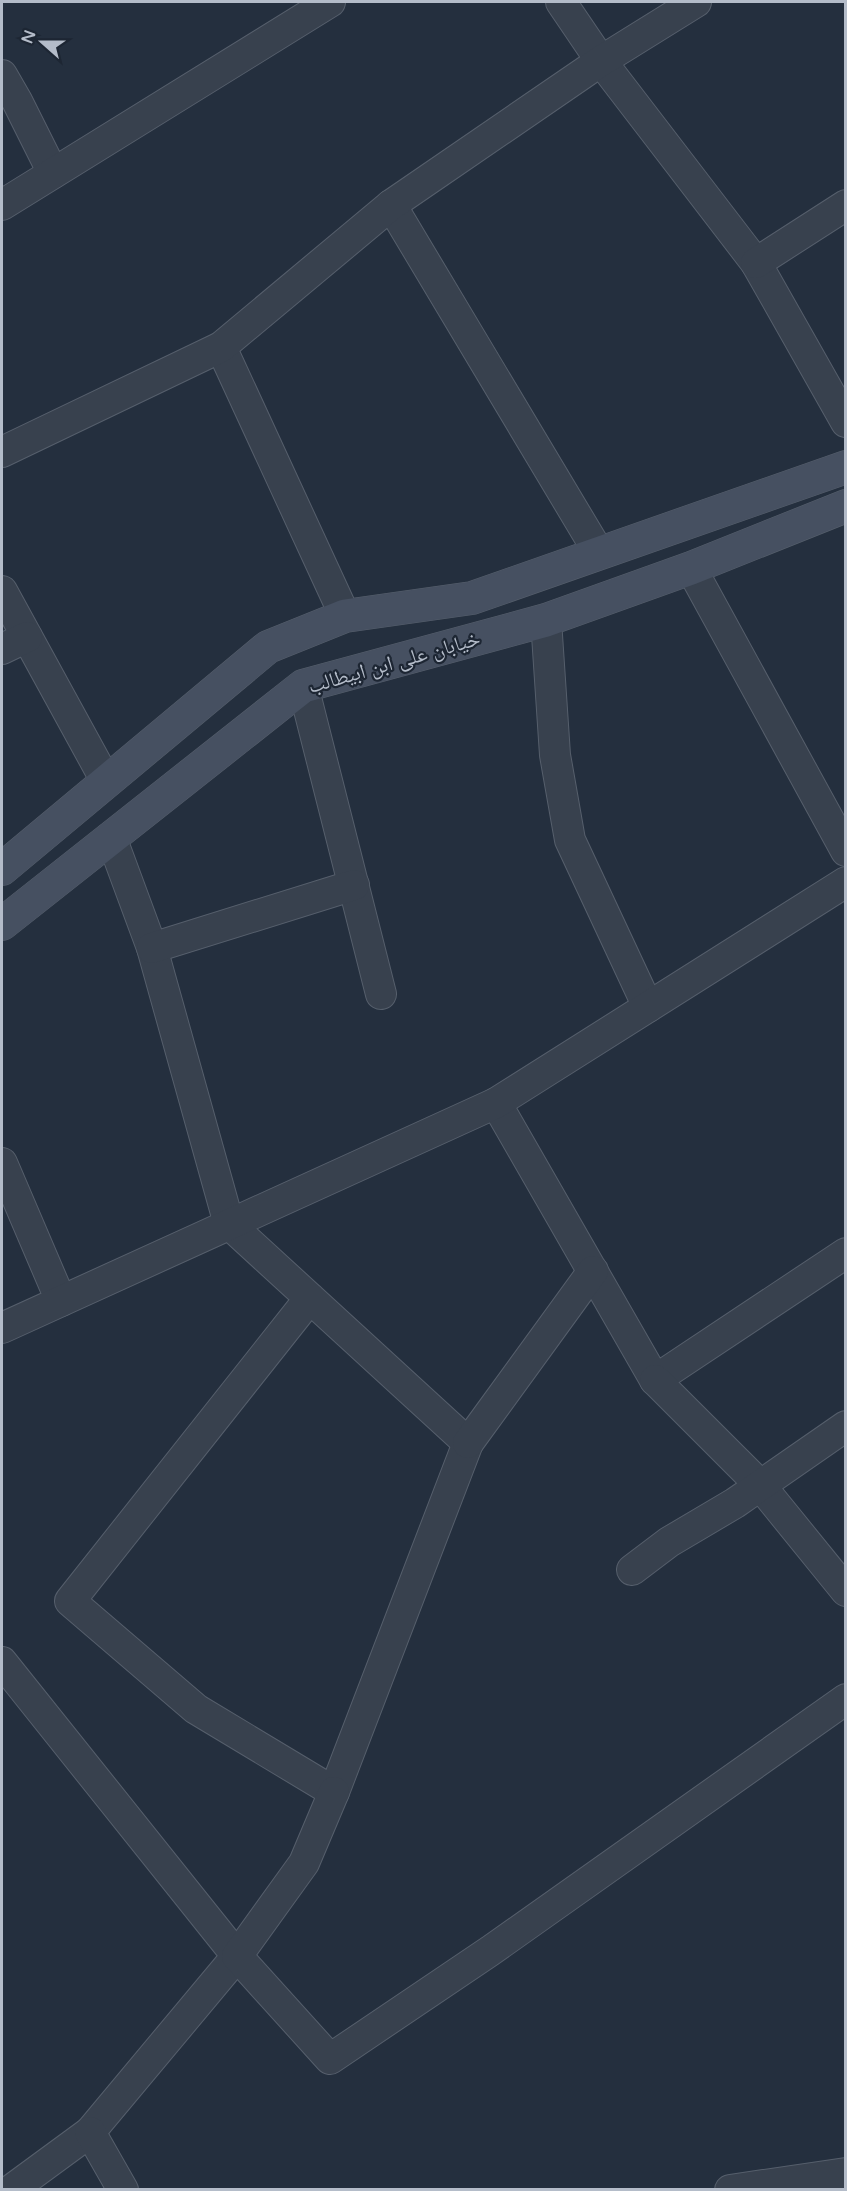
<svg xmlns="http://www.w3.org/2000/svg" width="847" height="2191" font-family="'Varela Round','Noto Naskh Arabic',sans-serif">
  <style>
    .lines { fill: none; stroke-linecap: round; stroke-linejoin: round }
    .street-casing { stroke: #565f6c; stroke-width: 32 }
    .secondary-casing { stroke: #565f6c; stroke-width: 34 }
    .street { stroke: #38414e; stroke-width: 30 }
    .secondary { stroke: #465061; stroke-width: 33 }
    .labels { text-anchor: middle; stroke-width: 4.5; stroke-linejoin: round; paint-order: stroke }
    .street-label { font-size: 21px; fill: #b4bcc9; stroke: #1d2633 }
  </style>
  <rect width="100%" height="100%" fill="#242f3e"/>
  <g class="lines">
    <g class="street-casing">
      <g id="street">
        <path d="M561 2 601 61 756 263 846 422"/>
        <path d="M2 75 17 101 53 173"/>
        <path d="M2 205 330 2"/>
        <path d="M391 205 599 553"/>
        <path d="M756 263 846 205"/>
        <path d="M221 347 345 616"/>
        <path d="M2 452 221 347 391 205 601 61 696 2"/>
        <path d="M691 568 846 851"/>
        <path d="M2 591 106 781"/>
        <path d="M546 620 555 755 570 840 648 1007"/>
        <path d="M2 649 27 637"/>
        <path d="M303 686 381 994"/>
        <path d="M111 837 152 948 229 1224 468 1443 334 1792 196 1709 70 1601 310 1298"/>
        <path d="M152 948 354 885"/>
        <path d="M496 1103 655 1380 846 1253"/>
        <path d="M2 1163 61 1301"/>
        <path d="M2 1328 496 1103 846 882"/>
        <path d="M655 1380 760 1485 846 1591"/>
        <path d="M468 1443 593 1271"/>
        <path d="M632 1570 669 1542 735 1503 846 1426"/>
        <path d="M2 1662 237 1956 90 2132 11 2190"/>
        <path d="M334 1792 304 1863 237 1956 330 2059 490 1951 846 1699"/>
        <path d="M90 2132 123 2190"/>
        <path d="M730 2190 846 2173"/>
      </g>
    </g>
    <g class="secondary-casing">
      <g id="secondary">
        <path d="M2 869 268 647 345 616 472 598 846 467"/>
        <path d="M2 924 303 686 546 620 691 568 846 506"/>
      </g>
    </g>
    <use href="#street" class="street"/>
    <use href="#secondary" class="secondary"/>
  </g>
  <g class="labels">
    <g class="street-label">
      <text transform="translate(394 662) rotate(-16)" y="7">خیابان علی ابن ابیطالب</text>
    </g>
  </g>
  <rect width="847" height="2191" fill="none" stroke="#b4bcc9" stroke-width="6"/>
  <g transform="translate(42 42) rotate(291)" stroke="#1d2633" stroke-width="4.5" paint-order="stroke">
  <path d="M0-4.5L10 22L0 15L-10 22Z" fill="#b4bcc9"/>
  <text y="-9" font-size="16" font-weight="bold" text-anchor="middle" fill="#b4bcc9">N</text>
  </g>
</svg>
